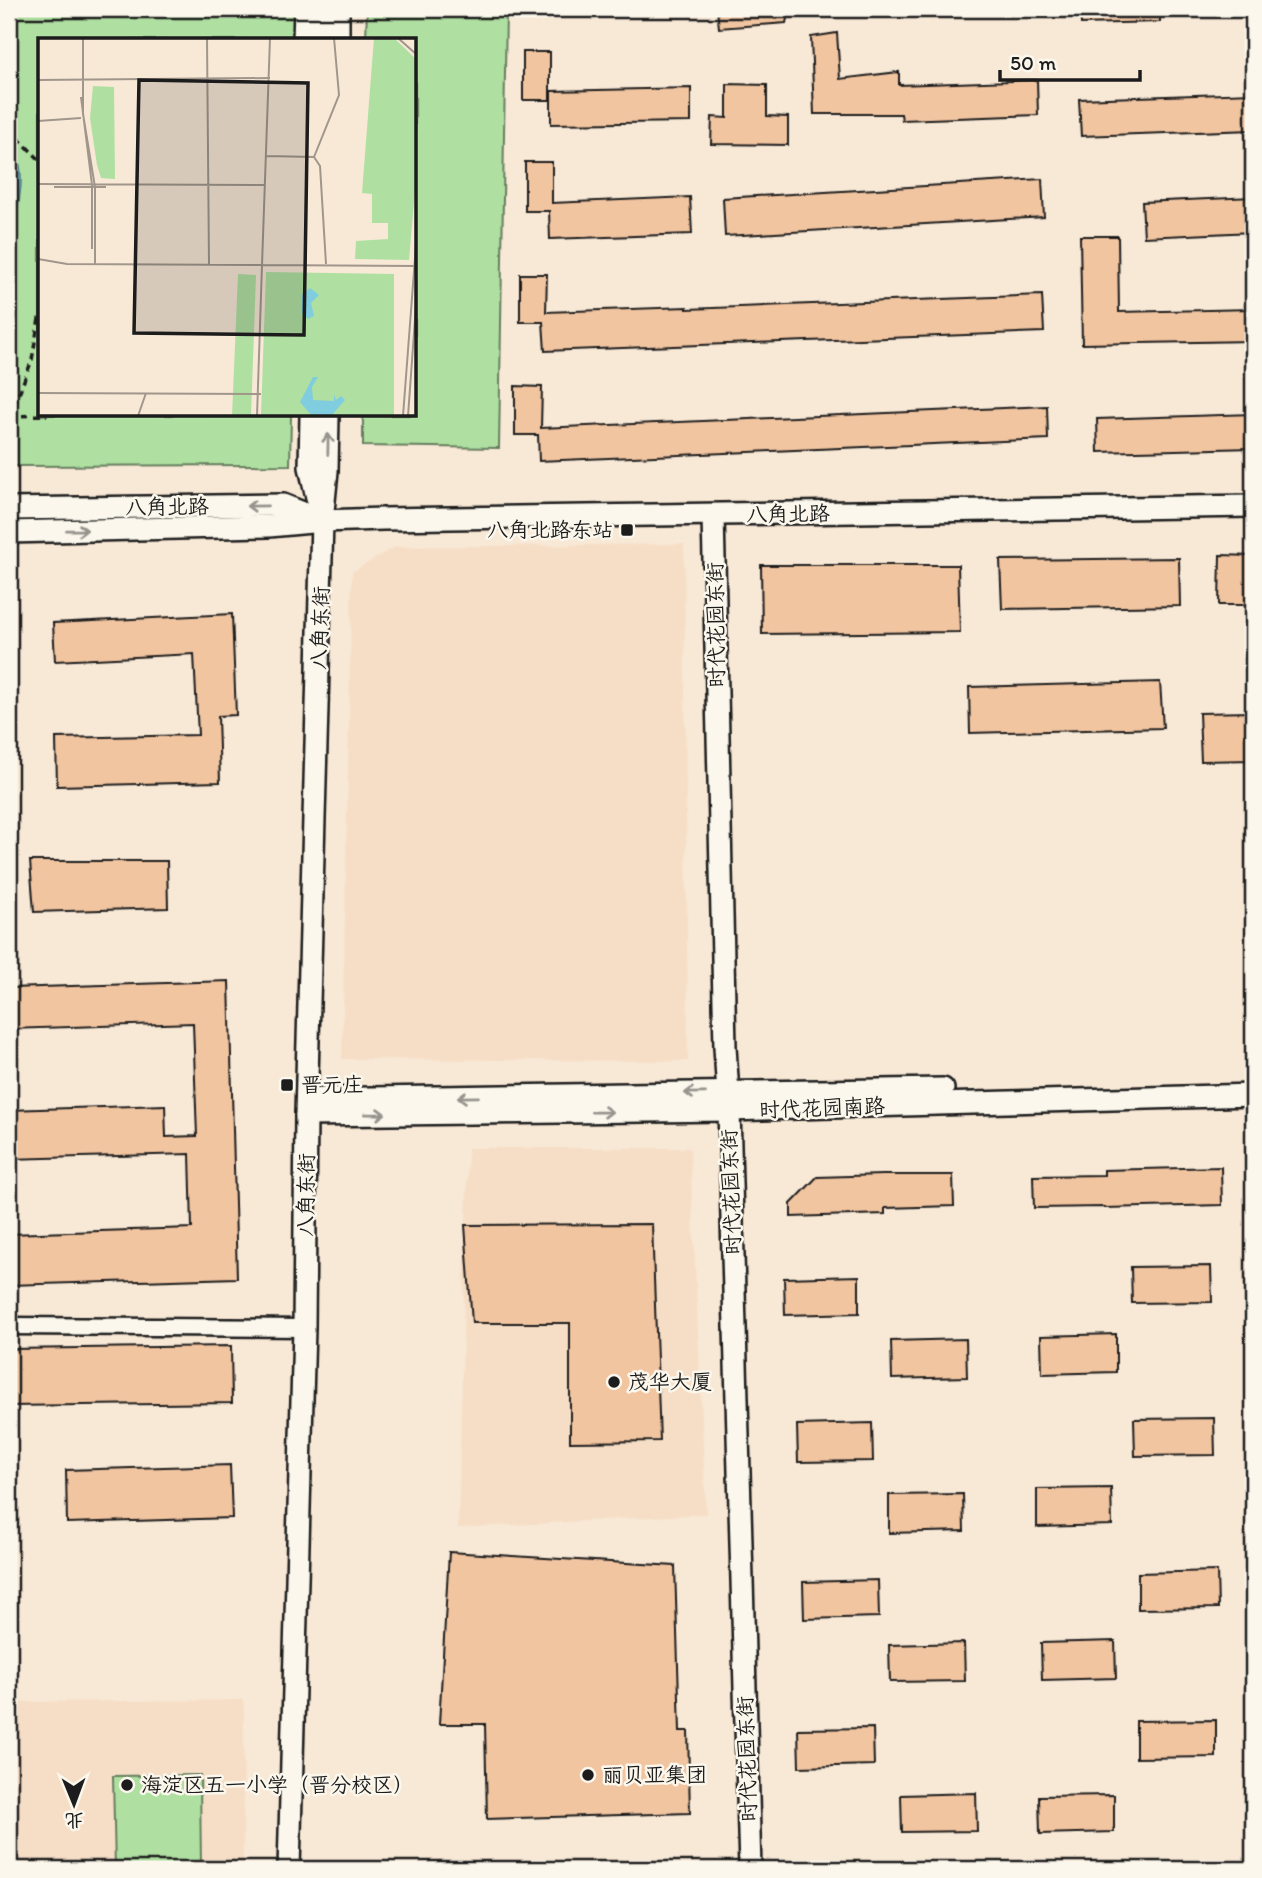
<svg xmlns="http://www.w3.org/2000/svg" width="1262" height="1878" font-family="Itim,'LXGW WenKai TC',sans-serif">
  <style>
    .built { fill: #f6dec6 }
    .green { fill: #afe0a1; stroke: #667e5e; stroke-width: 2 }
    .water { fill: #7fcdde; stroke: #578690; stroke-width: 2 }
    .building { fill: #f2c5a1; stroke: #1c1c1c; stroke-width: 2 }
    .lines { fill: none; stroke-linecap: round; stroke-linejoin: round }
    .street-casing { stroke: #1c1c1c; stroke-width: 21 }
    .secondary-casing { stroke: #1c1c1c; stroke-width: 26 }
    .path { stroke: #1c1c1c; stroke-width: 3.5; stroke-dasharray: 7 5; stroke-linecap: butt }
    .street { stroke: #fbf7ec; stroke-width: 16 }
    .secondary { stroke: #fbf7ec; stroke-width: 21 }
    .oneway { stroke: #97948e }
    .poi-dot { fill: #1c1c1c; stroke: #fbf7ec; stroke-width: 2.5 }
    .labels { text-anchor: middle; stroke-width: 5; stroke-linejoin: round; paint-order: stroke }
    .street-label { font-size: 21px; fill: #1c1c1c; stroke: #fbf7ec }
    .poi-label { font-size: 21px; fill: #1c1c1c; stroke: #fbf7ec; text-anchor: start }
    .inset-road { fill: none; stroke: #a0968c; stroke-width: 2 }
    .view { fill: #1c1c1c; fill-opacity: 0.15; stroke: #1c1c1c; stroke-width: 3.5 }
    .inset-edge { fill: none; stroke: #1c1c1c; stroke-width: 3.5 }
  </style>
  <rect width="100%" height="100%" fill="#f8e8d6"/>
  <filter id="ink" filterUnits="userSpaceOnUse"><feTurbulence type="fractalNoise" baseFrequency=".0143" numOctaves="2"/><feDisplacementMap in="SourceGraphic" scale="14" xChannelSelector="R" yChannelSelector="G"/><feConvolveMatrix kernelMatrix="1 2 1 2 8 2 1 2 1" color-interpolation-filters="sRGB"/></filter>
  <g filter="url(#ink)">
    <g class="built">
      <path d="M684 544 688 1061 342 1059 352 572 395 547Z"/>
      <path d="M468 1148H690L706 1514 458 1528Z"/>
      <path d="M244 1700 243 1869H11L10 1702Z"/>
    </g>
    <g class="green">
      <path d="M9 9H300L299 40H40V415H291L290 465 9 466Z"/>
      <path d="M367 9H506L499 448 363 446V415H415V40H366Z"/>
      <path d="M200 1775 201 1869H115L113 1776Z"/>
    </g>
    <g class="water">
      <path d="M9 147C29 161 20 211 9 229Z"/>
      <path d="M9 265C15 287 23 311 9 331Z"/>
    </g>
    <g class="building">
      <path d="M717 9H789L786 23 719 28Z"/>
      <path d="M1080 9H1160V22L1081 24Z"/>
      <path d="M837 33 840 79 899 72V85L1037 80 1038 115 902 120 901 114H814L811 37Z"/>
      <rect x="523" y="52" width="27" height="48"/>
      <path d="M727 84 767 85V116L788 117V145L711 144 712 117 727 118Z"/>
      <path d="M691 88V122L551 124V91Z"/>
      <path d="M1253 93V130L1081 136 1079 99Z"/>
      <path d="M525 162H552V203L690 197 692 234 550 239 549 211H525Z"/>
      <path d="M1042 179 1044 217 725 236 723 198Z"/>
      <path d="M1253 197V232L1144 237 1142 202Z"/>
      <path d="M1080 236H1118L1119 312 1253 309V341L1082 344Z"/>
      <path d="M520 274H547L546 312 687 307V309L1042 295 1044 332 545 351 543 322H520Z"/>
      <path d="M515 386 542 387 541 428 1047 406 1048 439 539 461 538 435H515Z"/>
      <path d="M1253 414V448L1098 452 1097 419Z"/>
      <path d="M1220 555 1253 556V605H1219Z"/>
      <path d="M1179 558 1180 606 1002 609 1000 560Z"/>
      <path d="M761 565H958L960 632 762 634Z"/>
      <path d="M232 614 236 715 218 716 220 782 57 786 56 738 198 735 194 654 55 661 53 623Z"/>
      <path d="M1160 682 1163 728 970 733 969 687Z"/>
      <path d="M1253 712V760L1201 761 1199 713Z"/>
      <path d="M30 861H167L168 908 34 912Z"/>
      <path d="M229 981 237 1278 9 1285V1234L192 1228 190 1154 9 1159V1110L165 1105 166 1137 197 1136 193 1023 9 1029V988Z"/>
      <path d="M1221 1167 1222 1205 1105 1208V1207L1034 1208 1033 1176 1104 1175V1170Z"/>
      <path d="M883 1175H953L954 1206 885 1208V1214L791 1217V1204L817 1177Z"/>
      <path d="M652 1224 660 1441 570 1442V1323H472L465 1225Z"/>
      <path d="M1211 1266 1212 1302 1132 1303 1131 1267Z"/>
      <path d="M859 1276V1313L785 1315 784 1278Z"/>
      <path d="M1116 1334V1372L1042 1374 1041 1336Z"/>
      <path d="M966 1339 967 1377 892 1379 891 1341Z"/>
      <path d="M231 1346 232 1403 9 1406V1349Z"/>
      <path d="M1214 1418 1215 1455 1135 1456 1134 1419Z"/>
      <path d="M872 1423 873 1461 798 1462 797 1425Z"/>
      <path d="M230 1465 232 1518 67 1523 66 1470Z"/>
      <path d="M1111 1488 1112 1525 1037 1527V1489Z"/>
      <path d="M963 1494 964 1531 889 1533V1495Z"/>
      <path d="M449 1552 675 1566 680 1731H688L690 1813 487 1819 485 1724H439Z"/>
      <path d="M1217 1571 1218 1608 1138 1609V1573Z"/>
      <path d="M878 1580 879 1617 804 1619 803 1582Z"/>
      <path d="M1115 1641 1116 1678 1042 1680 1041 1643Z"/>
      <path d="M964 1643 965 1681 890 1682 889 1645Z"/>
      <path d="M1216 1720V1757L1136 1758V1721Z"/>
      <path d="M873 1728 874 1765 799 1767 798 1729Z"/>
      <path d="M976 1793 977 1831 902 1832 901 1795Z"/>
      <path d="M1114 1795V1832L1040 1834 1039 1796Z"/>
    </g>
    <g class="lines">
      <g class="street-casing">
        <path id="street" d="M9 1326 304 1328"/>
      </g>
      <g class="secondary-casing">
        <g id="secondary">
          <path d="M304 40 305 9"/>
          <path d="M321 40V9"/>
          <path d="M338 40V9"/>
          <path d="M311 415 310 467 318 502"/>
          <path d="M9 509 283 505 320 520"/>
          <path d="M713 515 725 1047 729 1110 750 1869"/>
          <path d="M9 532 269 526 322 521 383 519 1253 506"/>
          <path d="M307 1099 943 1089"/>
          <path d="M306 1115 729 1110 1253 1095"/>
          <path d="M289 1869 304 1328 306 1115 322 521 327 471 328 415"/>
        </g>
      </g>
      <g class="path">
        <path d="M9 129 40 160"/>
        <path d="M10 416 32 360 40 313"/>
        <path d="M10 416 47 415"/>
      </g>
      <use href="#street" class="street"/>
      <use href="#secondary" class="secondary"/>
    </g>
    <defs><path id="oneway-shaft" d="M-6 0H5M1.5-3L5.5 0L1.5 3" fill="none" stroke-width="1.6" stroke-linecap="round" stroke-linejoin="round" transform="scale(1.75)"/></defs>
    <g class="oneway">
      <use href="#oneway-shaft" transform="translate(328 444) rotate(-89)"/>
      <use href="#oneway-shaft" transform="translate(257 506) rotate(179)"/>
      <use href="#oneway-shaft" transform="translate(77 530) rotate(-1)"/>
      <use href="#oneway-shaft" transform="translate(695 1093) rotate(179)"/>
      <use href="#oneway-shaft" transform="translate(468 1097) rotate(179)"/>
      <use href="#oneway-shaft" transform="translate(602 1112) rotate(-1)"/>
      <use href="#oneway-shaft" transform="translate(375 1114) rotate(-1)"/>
    </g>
  </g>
  <g class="poi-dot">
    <rect x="620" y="523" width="14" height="14" rx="3.5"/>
    <rect x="280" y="1078" width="14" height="14" rx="3.5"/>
    <circle cx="614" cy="1382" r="7"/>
    <circle cx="588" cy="1775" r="7"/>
    <circle cx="127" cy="1785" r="7"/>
  </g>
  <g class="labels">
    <g class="street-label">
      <text transform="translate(167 507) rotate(-1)" y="7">八角北路</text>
      <text transform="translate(788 514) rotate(-1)" y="7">八角北路</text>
      <text transform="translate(716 625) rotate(-91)" y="7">时代花园东街</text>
      <text transform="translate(320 628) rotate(-88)" y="7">八角东街</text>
      <text transform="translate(822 1108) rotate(-2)" y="7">时代花园南路</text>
      <text transform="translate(731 1192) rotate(-92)" y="7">时代花园东街</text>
      <text transform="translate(306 1195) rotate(-89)" y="7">八角东街</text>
      <text transform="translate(747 1759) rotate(-92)" y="7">时代花园东街</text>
    </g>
    <g class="poi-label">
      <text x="613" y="537" text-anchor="end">八角北路东站</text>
      <text x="301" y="1092">晋元庄</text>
      <text x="628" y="1389">茂华大厦</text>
      <text x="602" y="1782">丽贝亚集团</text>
      <text x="141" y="1792">海淀区五一小学（晋分校区）</text>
    </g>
  </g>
  <g transform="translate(38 38)">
    <rect width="378" height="378" fill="#f8e8d6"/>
    <path d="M336 0H356L378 21V141L371 222 317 221 318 203 350 201V185H334V156L324 155ZM55 48 76 49 77 141 63 140 59 127 52 80ZM228 234 356 236V378H223ZM200 236 218 237 213 378H194Z" fill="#afe0a1"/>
    <path d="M272 250 281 257 273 265 276 278 270 281 264 275V257ZM275 339H280L274 349 275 362 296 363V356L298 362 303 358 307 362 293 378H274L262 364Z" fill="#7fcdde"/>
    <path class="inset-road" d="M45 0V76L57 149V226M169 0 171 226M360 0 378 16M0 42 232 40M43 59 54 147V211M0 83 43 80M228 118 276 119 282 128 288 226M276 119 301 57 296 0M0 146 227 147M16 149H68M0 221 29 226 224 227 232 0M224 227 378 228M0 355 223 356M100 378 108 355M219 378 224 227M365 378 378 207M370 378 378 267"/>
    <path class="view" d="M101 42 270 45 266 297 96 295Z"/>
    <rect width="378" height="378" class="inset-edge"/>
  </g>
  <rect width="1262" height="1878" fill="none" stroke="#fbf7ec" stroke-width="35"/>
  <rect x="18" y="18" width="1227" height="1843" fill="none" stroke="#1c1c1c" stroke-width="2.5" filter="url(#ink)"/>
  <g transform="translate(74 1804) rotate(179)" stroke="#fbf7ec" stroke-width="5" paint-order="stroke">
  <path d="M0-5L12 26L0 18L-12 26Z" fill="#1c1c1c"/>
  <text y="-10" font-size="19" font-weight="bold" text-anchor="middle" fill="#1c1c1c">北</text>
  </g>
  <path d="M1000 70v10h140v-10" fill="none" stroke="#1c1c1c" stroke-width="3.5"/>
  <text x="1010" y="70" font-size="21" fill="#1c1c1c" stroke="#fbf7ec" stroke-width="5" paint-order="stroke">50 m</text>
</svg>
